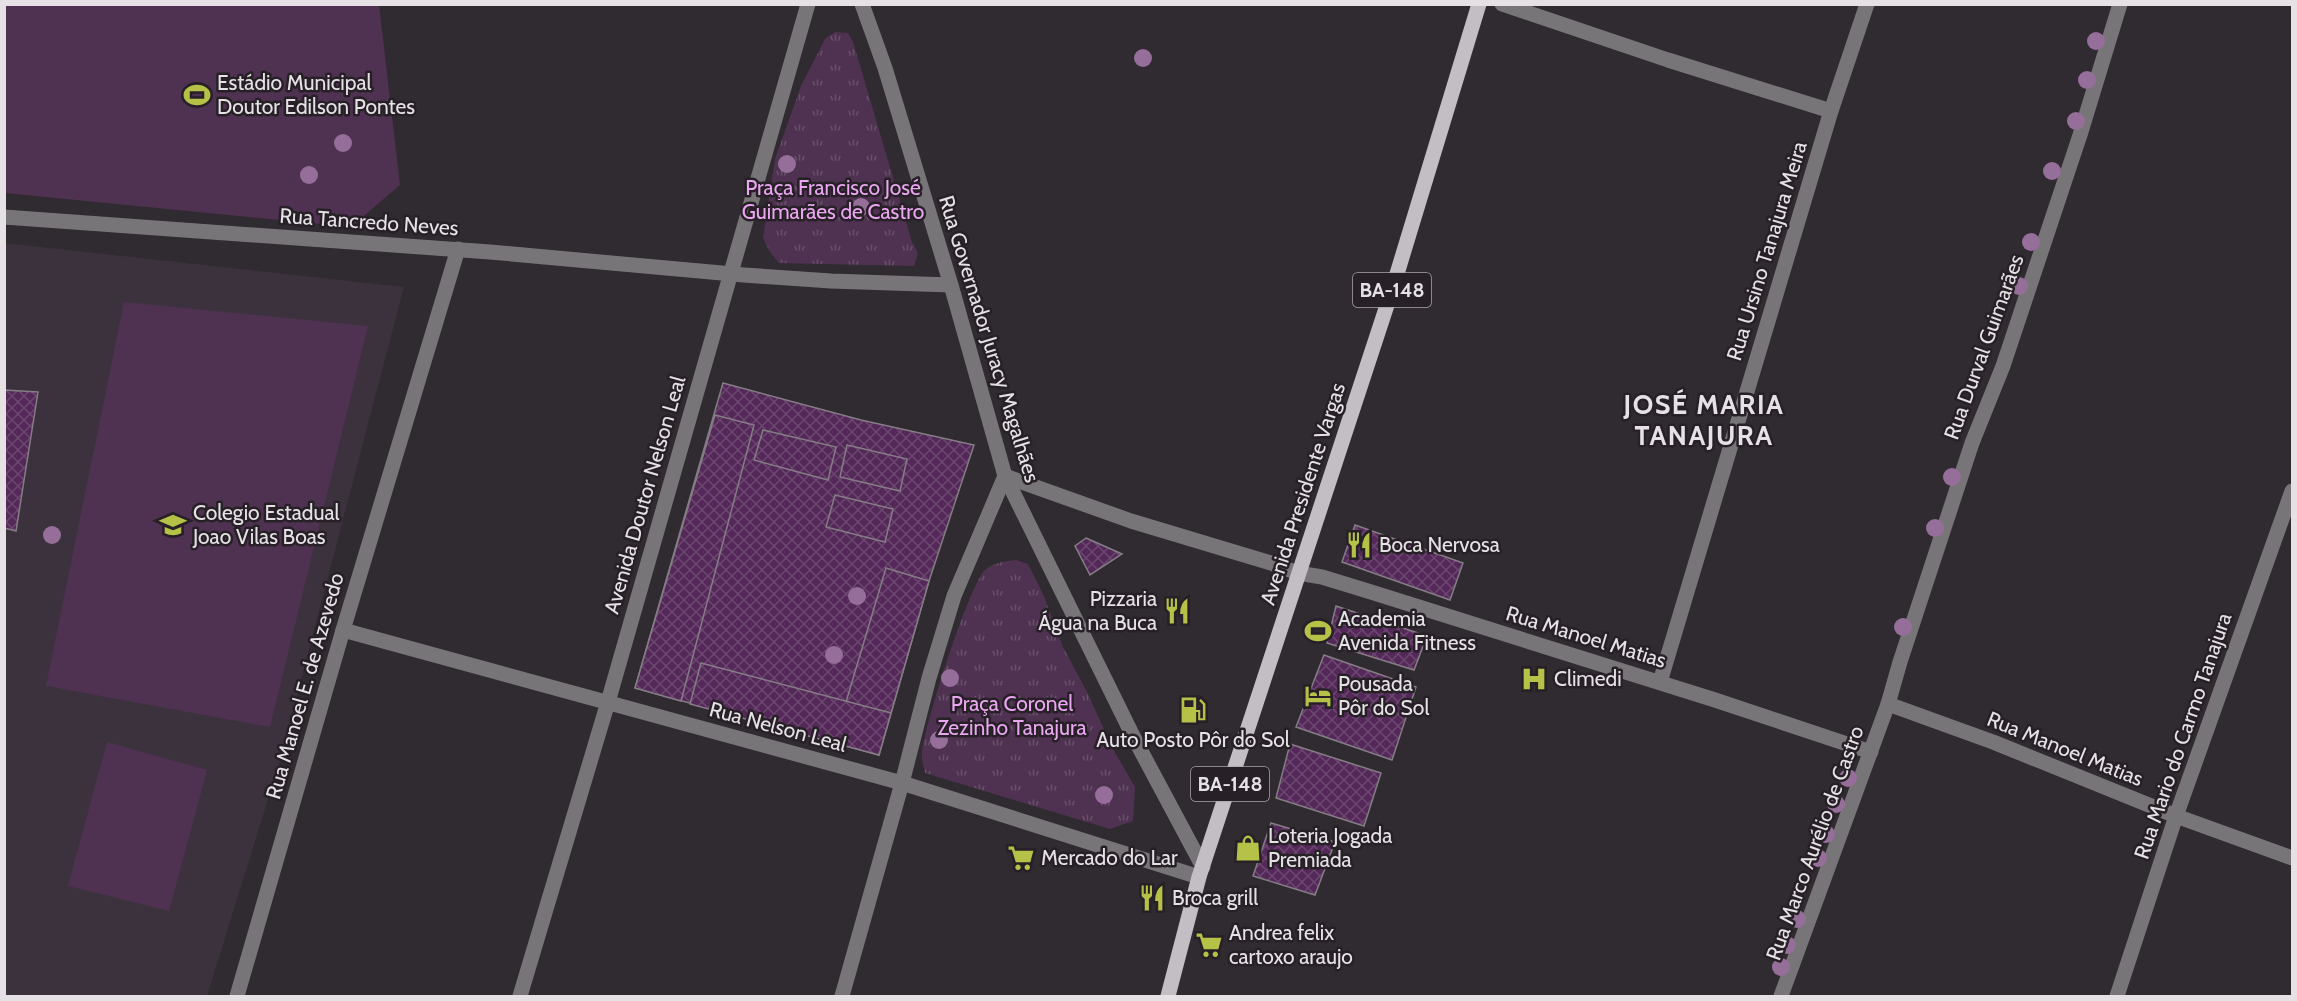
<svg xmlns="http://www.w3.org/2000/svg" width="2297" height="1001" font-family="Cabin,sans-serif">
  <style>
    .built { fill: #3c323d }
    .grass { fill: url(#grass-tufts) }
    .pitch { fill: #4f3251 }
    .building { fill: url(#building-cross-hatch); stroke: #857d85; stroke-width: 1.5 }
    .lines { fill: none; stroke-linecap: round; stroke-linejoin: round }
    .minor { stroke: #787578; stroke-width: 15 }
    .major { stroke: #c3bdc4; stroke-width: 15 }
    .tree { fill: #966e9a }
    .labels { text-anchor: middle; stroke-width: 5; stroke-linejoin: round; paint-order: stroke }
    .shield { fill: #272127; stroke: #aca7ac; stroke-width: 1.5 }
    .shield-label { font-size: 20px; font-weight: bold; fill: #e5e1e5 }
    .poi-label { font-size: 21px; fill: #e5e1e5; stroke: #272127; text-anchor: start }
    .park-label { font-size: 21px; fill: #eaa6f0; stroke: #272127 }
    .street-label { font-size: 21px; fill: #e5e1e5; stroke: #272127 }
    .district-label { font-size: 27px; font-weight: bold; letter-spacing: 1.5px; fill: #e5e1e5; stroke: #272127 }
  </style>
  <defs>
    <pattern id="grass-tufts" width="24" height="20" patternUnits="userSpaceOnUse" patternTransform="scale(1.5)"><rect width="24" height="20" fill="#4f3251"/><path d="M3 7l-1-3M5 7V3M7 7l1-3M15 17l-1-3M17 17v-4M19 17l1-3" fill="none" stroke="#684f6a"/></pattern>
    <pattern id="building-cross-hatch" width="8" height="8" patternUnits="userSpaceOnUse" patternTransform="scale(1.5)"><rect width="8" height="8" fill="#542858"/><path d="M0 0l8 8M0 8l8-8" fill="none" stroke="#6c4770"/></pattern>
  </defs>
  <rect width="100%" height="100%" fill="#302a31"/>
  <path class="built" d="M5 243 404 287 279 764 207 996H5Z"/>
  <g class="grass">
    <path d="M835 32 848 33 853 42 912 242 918 253 914 266 779 263 770 252 763 238 775 159 801 86 825 39Z"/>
    <path d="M1016 560 1028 564 1043 594 1063 647 1087 692 1113 749 1135 787 1133 821 1110 829 925 773C924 767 921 760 922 754 923 729 969 585 985 570 993 563 1006 561 1016 560Z"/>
  </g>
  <g class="pitch">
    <path d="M4 5H379L400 185 351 227 5 193Z"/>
    <path d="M124 302 368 326 270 727 46 686Z"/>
    <path d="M107 742 207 770 169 911 68 886Z"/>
  </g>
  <g class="building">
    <path d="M723 383 861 420 974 445 929 581 879 755 635 688Z"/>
    <path d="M4 390 38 392 16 531 4 528Z"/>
    <path d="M715 415 754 425 681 701 635 688Z"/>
    <path d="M763 430 836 447 828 480 754 460Z"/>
    <path d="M847 445 907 459 900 491 840 477Z"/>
    <path d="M835 495 893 509 885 542 826 527Z"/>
    <path d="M1355 525 1463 563 1450 600 1342 562Z"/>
    <path d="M1086 538 1122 554 1090 575 1075 546Z"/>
    <path d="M886 568 929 581 891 713 846 702Z"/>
    <path d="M1336 606 1427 636 1414 670 1327 643Z"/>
    <path d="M1324 655 1416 687 1392 760 1296 727Z"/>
    <path d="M701 663 891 713 879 755 690 704Z"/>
    <path d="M1290 744 1381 773 1364 826 1276 798Z"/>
    <path d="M1271 823 1335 842 1315 895 1253 876Z"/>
  </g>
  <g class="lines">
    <g class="minor">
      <path d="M862 4 885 68 951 285 1005 476 1133 736 1203 867"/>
      <path d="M1502 4 1668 60 1831 111"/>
      <path d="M4 217 490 252 744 275 831 281 951 285"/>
      <path d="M343 630 902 783 1199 877"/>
      <path d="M1660 682 1831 111 1867 4"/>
      <path d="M1888 704 1993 742 2176 816 2292 858"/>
      <path d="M237 996 343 630 458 249"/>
      <path d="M520 996 608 702 808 4"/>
      <path d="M842 996 902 783 929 678 954 596 1005 476 1131 521 1271 563 1298 573 1322 577 1371 592 1715 700 1871 752"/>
      <path d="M1781 996 1888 704 1900 662 1972 443 2003 366 2080 135 2120 4"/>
      <path d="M2117 996 2176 816 2292 491"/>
    </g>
    <path class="major" d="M1168 996 1199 877 1393 287 1479 4"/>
  </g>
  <g class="tree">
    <circle cx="2096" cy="41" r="9"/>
    <circle cx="1143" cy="58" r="9"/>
    <circle cx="2087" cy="80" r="9"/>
    <circle cx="2076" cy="121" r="9"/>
    <circle cx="343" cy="143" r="9"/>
    <circle cx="787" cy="164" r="9"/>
    <circle cx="2052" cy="171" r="9"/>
    <circle cx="309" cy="175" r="9"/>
    <circle cx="861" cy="207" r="9"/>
    <circle cx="2031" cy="242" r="9"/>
    <circle cx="2019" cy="286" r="9"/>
    <circle cx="1952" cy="477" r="9"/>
    <circle cx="1935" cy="528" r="9"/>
    <circle cx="52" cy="535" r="9"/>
    <circle cx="857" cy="596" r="9"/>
    <circle cx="1903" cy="627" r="9"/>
    <circle cx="834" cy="655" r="9"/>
    <circle cx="950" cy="678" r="9"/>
    <circle cx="939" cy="740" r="9"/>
    <circle cx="1848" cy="778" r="9"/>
    <circle cx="1104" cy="795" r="9"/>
    <circle cx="1836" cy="804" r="9"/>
    <circle cx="1826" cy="834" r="9"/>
    <circle cx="1818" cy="858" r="9"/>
    <circle cx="1797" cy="919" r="9"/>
    <circle cx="1787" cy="945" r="9"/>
    <circle cx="1781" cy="967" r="9"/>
  </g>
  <defs>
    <g id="stadium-bare" transform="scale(2.07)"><path d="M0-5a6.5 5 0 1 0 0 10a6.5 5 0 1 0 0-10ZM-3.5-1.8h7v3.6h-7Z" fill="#b6c148" stroke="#272127" stroke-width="2.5" paint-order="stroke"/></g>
    <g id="school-bare" transform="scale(2.07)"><path d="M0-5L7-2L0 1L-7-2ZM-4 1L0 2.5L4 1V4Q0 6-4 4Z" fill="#b6c148" stroke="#272127" stroke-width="2.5" paint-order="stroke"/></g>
    <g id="restaurant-bare" transform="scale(2.07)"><path d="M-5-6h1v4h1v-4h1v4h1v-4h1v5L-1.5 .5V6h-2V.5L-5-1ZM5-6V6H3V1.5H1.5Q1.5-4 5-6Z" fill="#b6c148" stroke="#272127" stroke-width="2.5" paint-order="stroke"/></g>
    <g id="hospital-bare" transform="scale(2.07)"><path d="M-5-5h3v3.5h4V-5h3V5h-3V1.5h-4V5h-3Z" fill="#b6c148" stroke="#272127" stroke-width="2.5" paint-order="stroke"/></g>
    <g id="hotel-bare" transform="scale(2.07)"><path d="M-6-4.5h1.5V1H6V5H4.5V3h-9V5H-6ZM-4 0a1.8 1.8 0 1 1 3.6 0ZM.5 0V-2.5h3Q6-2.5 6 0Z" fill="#b6c148" stroke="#272127" stroke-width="2.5" paint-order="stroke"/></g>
    <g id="fuel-bare" transform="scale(2.07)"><path d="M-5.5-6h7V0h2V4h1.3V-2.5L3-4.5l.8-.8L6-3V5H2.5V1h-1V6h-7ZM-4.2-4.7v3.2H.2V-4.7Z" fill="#b6c148" stroke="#272127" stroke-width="2.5" paint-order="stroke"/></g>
    <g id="shop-bare" transform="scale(2.07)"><path d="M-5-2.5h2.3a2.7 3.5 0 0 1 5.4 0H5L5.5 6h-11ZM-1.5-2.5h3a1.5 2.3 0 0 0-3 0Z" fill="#b6c148" stroke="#272127" stroke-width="2.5" paint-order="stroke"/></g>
    <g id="supermarket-bare" transform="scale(2.07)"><path d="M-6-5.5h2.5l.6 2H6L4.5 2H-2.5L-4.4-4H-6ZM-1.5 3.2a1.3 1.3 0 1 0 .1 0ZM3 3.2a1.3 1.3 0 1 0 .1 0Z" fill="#b6c148" stroke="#272127" stroke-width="2.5" paint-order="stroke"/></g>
  </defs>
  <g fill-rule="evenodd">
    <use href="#stadium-bare" x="197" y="95"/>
    <use href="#school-bare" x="173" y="525"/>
    <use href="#restaurant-bare" x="1359" y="545"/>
    <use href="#restaurant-bare" x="1177" y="611"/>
    <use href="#stadium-bare" x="1318" y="631"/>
    <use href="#hospital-bare" x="1534" y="679"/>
    <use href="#hotel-bare" x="1318" y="696"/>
    <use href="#fuel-bare" x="1193" y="710"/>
    <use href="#shop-bare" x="1248" y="848"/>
    <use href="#supermarket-bare" x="1021" y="858"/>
    <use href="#restaurant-bare" x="1152" y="898"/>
    <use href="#supermarket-bare" x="1209" y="945"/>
  </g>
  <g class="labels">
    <g class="shield">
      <rect x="1353" y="273" width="78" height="34" rx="4.5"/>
      <rect x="1191" y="767" width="78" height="34" rx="4.5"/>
    </g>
    <g class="shield-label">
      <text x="1392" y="297">BA-148</text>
      <text x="1230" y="791">BA-148</text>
    </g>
    <g class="poi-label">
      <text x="217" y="90">Estádio Municipal<tspan x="217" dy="24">Doutor Edilson Pontes</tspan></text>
      <text x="193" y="520">Colegio Estadual<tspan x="193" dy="24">Joao Vilas Boas</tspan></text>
      <text x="1379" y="552">Boca Nervosa</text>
      <text x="1157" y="606" text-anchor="end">Pizzaria<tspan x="1157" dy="24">Água na Buca</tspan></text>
      <text x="1338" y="626">Academia<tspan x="1338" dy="24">Avenida Fitness</tspan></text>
      <text x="1554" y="686">Climedi</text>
      <text x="1338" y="691">Pousada<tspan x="1338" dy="24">Pôr do Sol</tspan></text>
      <text x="1193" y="747" text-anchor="middle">Auto Posto Pôr do Sol</text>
      <text x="1268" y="843">Loteria Jogada<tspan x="1268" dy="24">Premiada</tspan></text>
      <text x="1041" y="865">Mercado do Lar</text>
      <text x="1172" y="905">Broca grill</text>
      <text x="1229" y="940">Andrea felix<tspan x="1229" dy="24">cartoxo araujo</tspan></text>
    </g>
    <g class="park-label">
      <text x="833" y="195">Praça Francisco José<tspan x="833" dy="24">Guimarães de Castro</tspan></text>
      <text x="1012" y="711">Praça Coronel<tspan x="1012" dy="24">Zezinho Tanajura</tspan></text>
    </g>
    <g class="street-label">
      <text transform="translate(369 222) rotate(4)" y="7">Rua Tancredo Neves</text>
      <text transform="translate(1767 251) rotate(-73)" y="7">Rua Ursino Tanajura Meira</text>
      <text transform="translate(989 339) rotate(73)" y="7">Rua Governador Juracy Magalhães</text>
      <text transform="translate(1984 347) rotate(-70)" y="7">Rua Durval Guimarães</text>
      <text transform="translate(1303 494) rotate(-72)" y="7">Avenida Presidente Vargas</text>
      <text transform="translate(645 495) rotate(-74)" y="7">Avenida Doutor Nelson Leal</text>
      <text transform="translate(1586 637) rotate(17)" y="7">Rua Manoel Matias</text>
      <text transform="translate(305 686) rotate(-74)" y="7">Rua Manoel E. de Azevedo</text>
      <text transform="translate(778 727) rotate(15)" y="7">Rua Nelson Leal</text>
      <text transform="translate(2183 736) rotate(-71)" y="7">Rua Mario do Carmo Tanajura</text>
      <text transform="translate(2065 749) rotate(22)" y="7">Rua Manoel Matias</text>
      <text transform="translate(1815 843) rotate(-70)" y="7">Rua Marco Aurélio de Castro</text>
    </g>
    <g class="district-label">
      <text x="1704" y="414">JOSÉ MARIA<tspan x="1704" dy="31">TANAJURA</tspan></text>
    </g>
  </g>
  <rect width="2297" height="1001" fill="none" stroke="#e5e1e5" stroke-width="12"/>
</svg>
